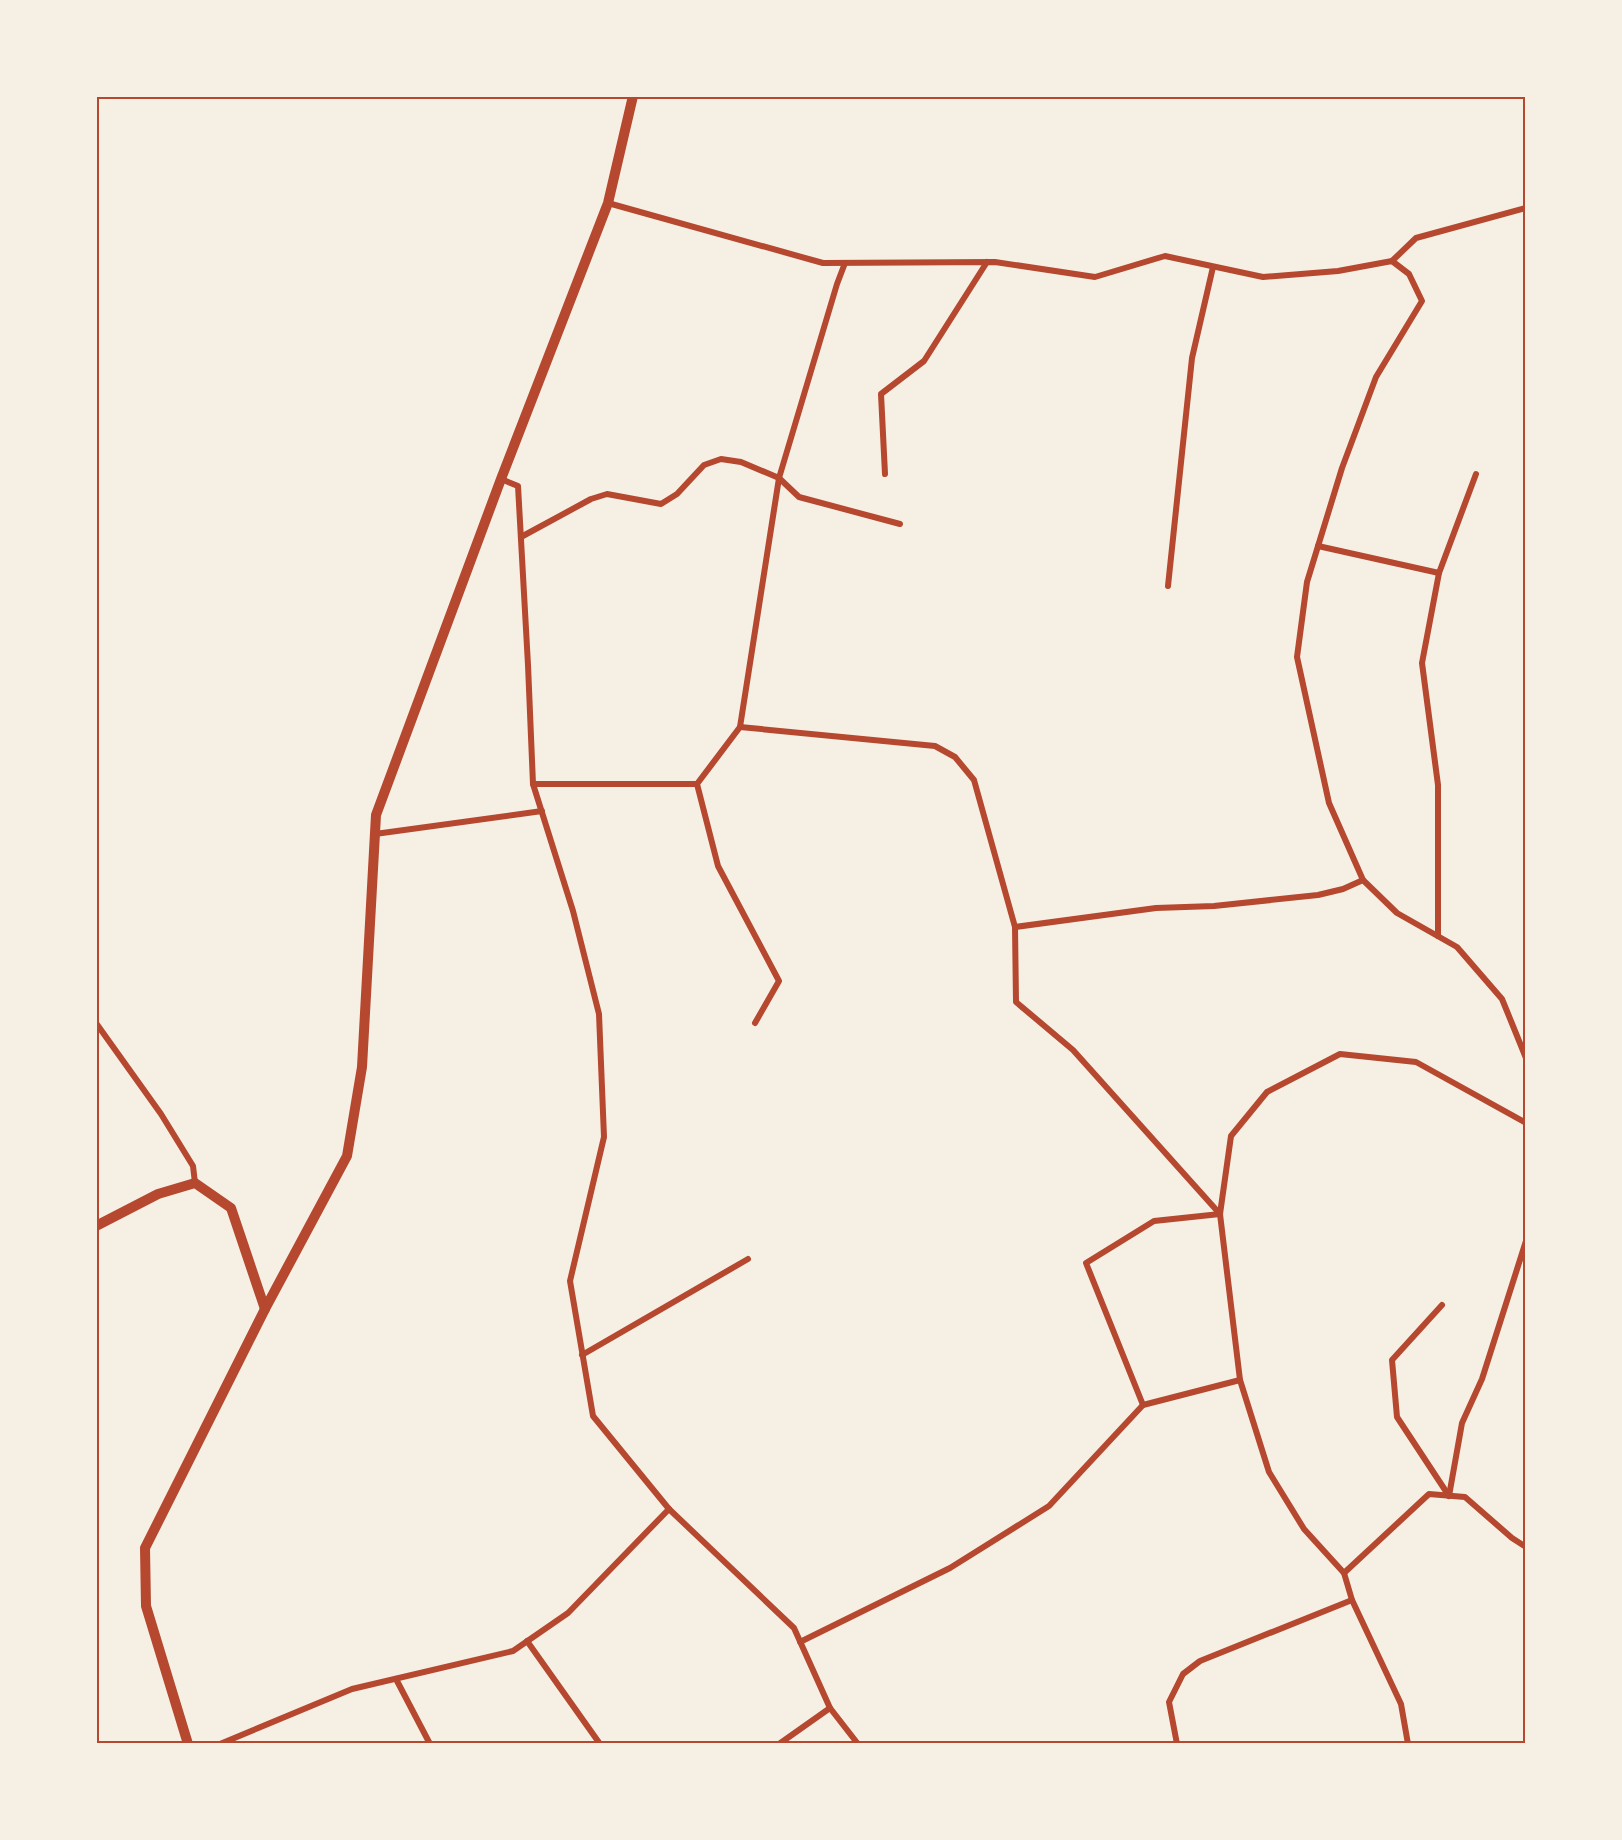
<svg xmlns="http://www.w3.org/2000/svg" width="1622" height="1840" font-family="'Zilla Slab',serif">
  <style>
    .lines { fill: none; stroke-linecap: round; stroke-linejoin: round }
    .minor { stroke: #b5482f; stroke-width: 6 }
    .tertiary { stroke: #b5482f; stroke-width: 10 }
    .neatline { fill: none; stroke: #b5482f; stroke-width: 2 }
  </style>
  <rect width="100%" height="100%" fill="#f6efe4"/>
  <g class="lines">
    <g class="minor">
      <path d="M608 203 823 263 995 262 1095 277 1165 256 1263 277 1338 271 1392 261 1409 274 1422 301 1376 377 1342 468 1307 582 1297 657 1329 803 1363 880 1397 913 1457 947 1502 999 1526 1058"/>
      <path d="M1392 261 1416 238 1526 208"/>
      <path d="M885 474 881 394 924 361 987 262"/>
      <path d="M501 479 518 486 528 665 533 784 573 911 599 1014 604 1137 570 1281 593 1416 669 1509 794 1628 830 1708 858 1744"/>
      <path d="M521 537 591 499 607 494 661 504 677 494 704 465 721 459 741 462 779 478 799 497 900 524"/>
      <path d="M1318 546 1439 573"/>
      <path d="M1168 586 1192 358 1213 267"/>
      <path d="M740 727 935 746 955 757 974 780 1015 927 1016 1002 1073 1050 1220 1214 1154 1221 1086 1263 1143 1405"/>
      <path d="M533 784H697"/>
      <path d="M375 834 542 811"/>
      <path d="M1015 927 1156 908 1214 906 1318 895 1343 889 1363 880"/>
      <path d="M1438 936V785L1422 663 1439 573 1476 474"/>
      <path d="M96 1023 161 1114 193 1166 195 1183"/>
      <path d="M755 1023 779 981 718 866 697 784 740 727 779 478 837 284 845 263"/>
      <path d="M1442 1305 1392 1360 1397 1417 1449 1496"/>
      <path d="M582 1355 748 1259"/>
      <path d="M1449 1496 1462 1423 1482 1379 1526 1241"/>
      <path d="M1344 1573 1429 1494 1465 1497 1512 1538 1526 1547"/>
      <path d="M527 1641 600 1744"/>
      <path d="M800 1642 950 1568 1049 1506 1143 1405 1240 1380"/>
      <path d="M396 1679 430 1744"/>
      <path d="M220 1744 352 1689 513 1651 568 1613 669 1509"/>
      <path d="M779 1744 830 1708"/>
      <path d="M1177 1744 1169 1702 1183 1674 1200 1661 1352 1600"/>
      <path d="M1408 1744 1401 1704 1352 1600 1344 1573 1304 1529 1269 1472 1240 1380 1220 1214 1231 1136 1267 1092 1340 1054 1416 1062 1526 1123"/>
    </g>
    <g class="tertiary">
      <path d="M96 1226 158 1194 195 1183 231 1208 265 1309"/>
      <path d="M188 1744 146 1606 145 1548 265 1309 347 1156 362 1067 376 815 501 479 608 203 633 96"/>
    </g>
  </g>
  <rect width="1622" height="1840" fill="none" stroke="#f6efe4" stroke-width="195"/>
  <rect x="98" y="98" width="1426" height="1644" class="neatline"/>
</svg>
